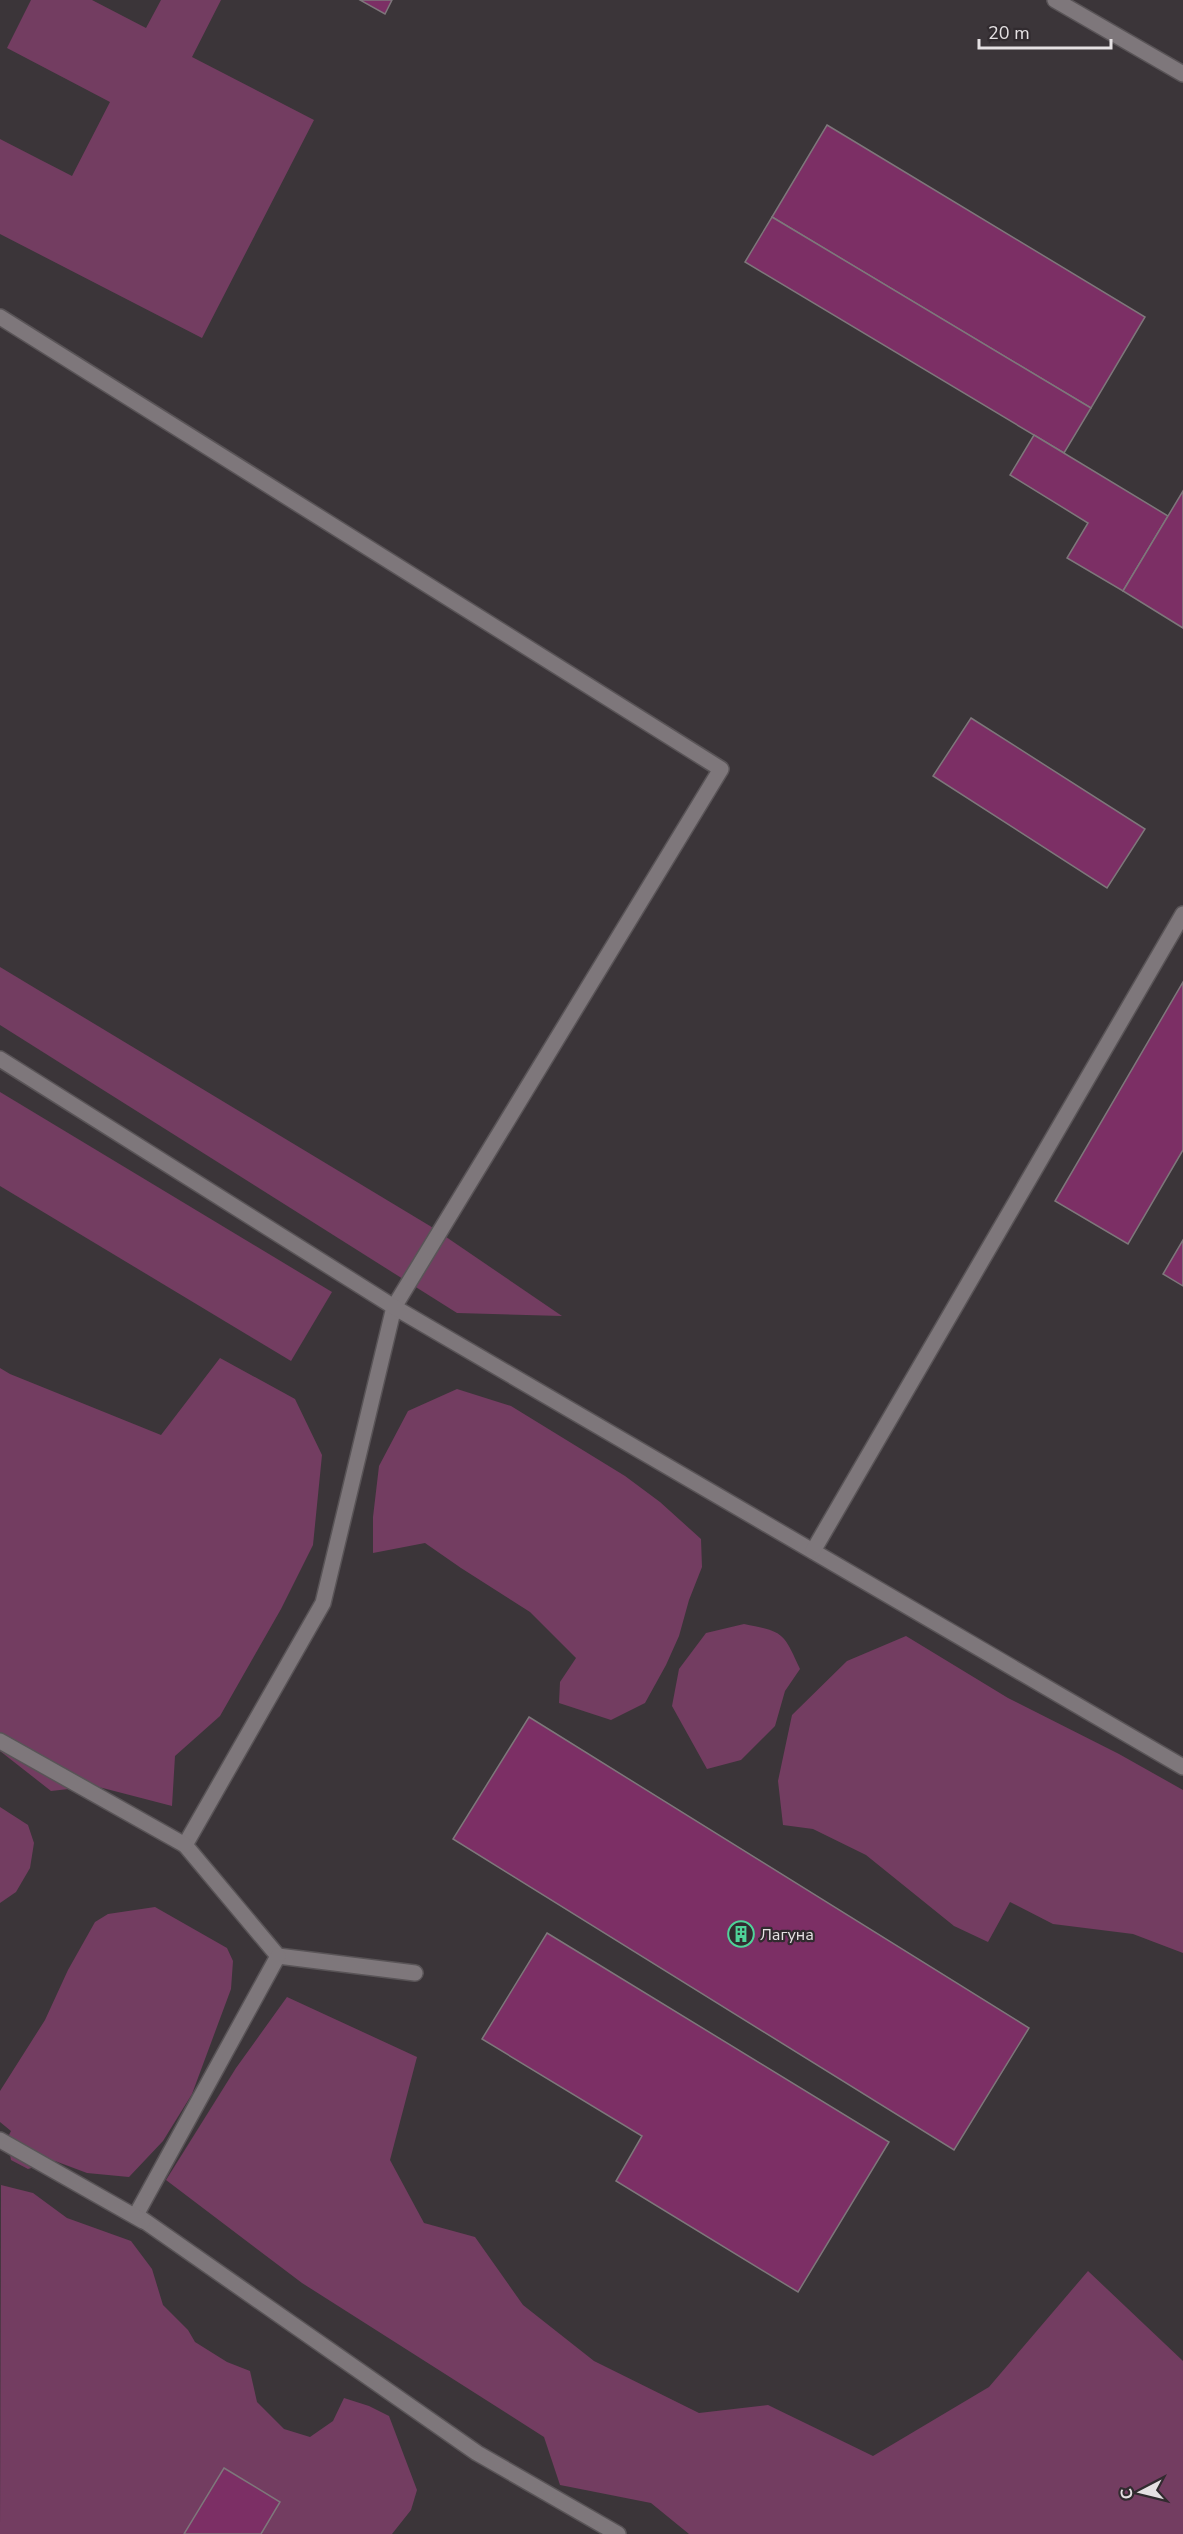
<svg xmlns="http://www.w3.org/2000/svg" width="1183" height="2534" font-family="'Nunito Sans',sans-serif">
  <style>
    .green { fill: #733d61 }
    .building { fill: #7c2f65; stroke: #7e777b; stroke-width: 1.5 }
    .lines { fill: none; stroke-linecap: round; stroke-linejoin: round }
    .minor-casing { stroke: #595457; stroke-width: 18 }
    .minor { stroke: #7e777b; stroke-width: 15 }
    .labels { text-anchor: middle; stroke-width: 4.5; stroke-linejoin: round; paint-order: stroke }
    .poi-label { font-size: 16px; fill: #e5e1e3; stroke: #312b2f; text-anchor: start }
  </style>
  <rect width="100%" height="100%" fill="#3b3539"/>
  <g class="green">
    <path d="M31 0H92L146 28 161 0H221L192 57 314 120 202 338 0 234V139L72 176 110 102 7 48Z"/>
    <path d="M0 967 430 1226 562 1316 457 1313 0 1025Z"/>
    <path d="M0 1092 332 1292 291 1361 0 1186Z"/>
    <path d="M220 1358 295 1399 322 1455 313 1545 281 1609 220 1716 175 1756 172 1806 95 1786 51 1791 0 1751V1368L10 1374 161 1435Z"/>
    <path d="M457 1389 511 1406 625 1476 660 1502 701 1539 702 1567 689 1600 679 1636 666 1665 645 1703 611 1720 559 1703 560 1682 576 1658 530 1612 461 1568 425 1543 373 1553V1517L379 1466 408 1411Z"/>
    <path d="M744 1624C784 1632 783 1632 800 1669L785 1691 775 1726 741 1760 707 1769 672 1706 679 1669 706 1633Z"/>
    <path d="M906 1636 1008 1698 1119 1754 1183 1790V1953L1133 1934 1053 1924 1010 1902 988 1942 954 1926 866 1855 813 1829 783 1825 778 1781 792 1715 847 1661Z"/>
    <path d="M0 1807 28 1825 34 1843 30 1868 16 1892 0 1903Z"/>
    <path d="M155 1907 227 1948 233 1961 231 1989 192 2094 163 2141 129 2177 87 2173 55 2161 28 2169 11 2160 7 2139 11 2131 0 2122V2091L45 2020 68 1970 95 1922 108 1914Z"/>
    <path d="M287 1997 417 2057 390 2160 424 2223 475 2237 523 2305 594 2361 699 2413 768 2405 873 2456 989 2387 1088 2271 1183 2361V2534H689L651 2503 560 2485 544 2437 302 2283 166 2180 236 2068Z"/>
    <path d="M1 2185 33 2193 67 2218 131 2241 152 2269 163 2305 188 2330 195 2342 227 2362 250 2371 257 2402 284 2429 310 2437 333 2421 344 2398 369 2406 389 2416 417 2490 411 2510 392 2534H0Z"/>
  </g>
  <g class="building">
    <path d="M360 0H392L385 14Z"/>
    <path d="M827 125 1145 317 1091 408 772 217Z"/>
    <path d="M772 217 1091 408 1064 453 745 262Z"/>
    <path d="M1034 435 1168 516 1123 591 1067 558 1088 523 1010 475Z"/>
    <path d="M1183 491V628L1123 591Z"/>
    <path d="M971 718 1145 829 1107 888 933 776Z"/>
    <path d="M1183 982V1150L1128 1244 1055 1201Z"/>
    <path d="M1183 1240V1286L1163 1274Z"/>
    <path d="M529 1717 1029 2028 954 2150 453 1839Z"/>
    <path d="M547 1933 889 2142 798 2292 616 2181 642 2136 482 2039Z"/>
    <path d="M224 2468 280 2502 261 2534H184Z"/>
  </g>
  <g class="lines">
    <g class="minor-casing">
      <g id="minor">
        <path d="M1055 0 1183 74"/>
        <path d="M0 317 721 769 394 1307 323 1603 185 1845 278 1956 415 1973"/>
        <path d="M0 1059 394 1307 1183 1767"/>
        <path d="M813 1551 1183 914"/>
        <path d="M0 1741 185 1845"/>
        <path d="M278 1956 136 2215 477 2453 618 2534"/>
        <path d="M0 2140 143 2221"/>
      </g>
    </g>
    <use href="#minor" class="minor"/>
  </g>
  <defs>
    <g id="building-ring" transform="scale(1.35)"><circle r="9.5" fill="#312b2f" stroke="#4fd399" stroke-width="1.5"/><path d="M-4-6H4V6H1V3H-1V6H-4ZM-2.5-4.3h1.7v1.8h-1.7ZM.8-4.3h1.7v1.8H.8ZM-2.5-1h1.7V.8h-1.7ZM.8-1h1.7V.8H.8Z" fill="#4fd399"/></g>
  </defs>
  <g fill-rule="evenodd">
    <use href="#building-ring" x="741" y="1934"/>
  </g>
  <g class="labels">
    <g class="poi-label">
      <text x="760" y="1940">Лагуна</text>
    </g>
  </g>
  <g transform="translate(1141 2492) rotate(263)" stroke="#312b2f" stroke-width="4.5" paint-order="stroke">
  <path d="M0-4.5L10 22L0 15L-10 22Z" fill="#e5e1e3"/>
  <text y="-9" font-size="16" font-weight="bold" text-anchor="middle" fill="#e5e1e3">С</text>
  </g>
  <path d="M979 39v9h132v-9" fill="none" stroke="#e5e1e3" stroke-width="3"/>
  <text x="988" y="39" font-size="18" fill="#e5e1e3" stroke="#312b2f" stroke-width="4.5" paint-order="stroke">20 m</text>
</svg>
